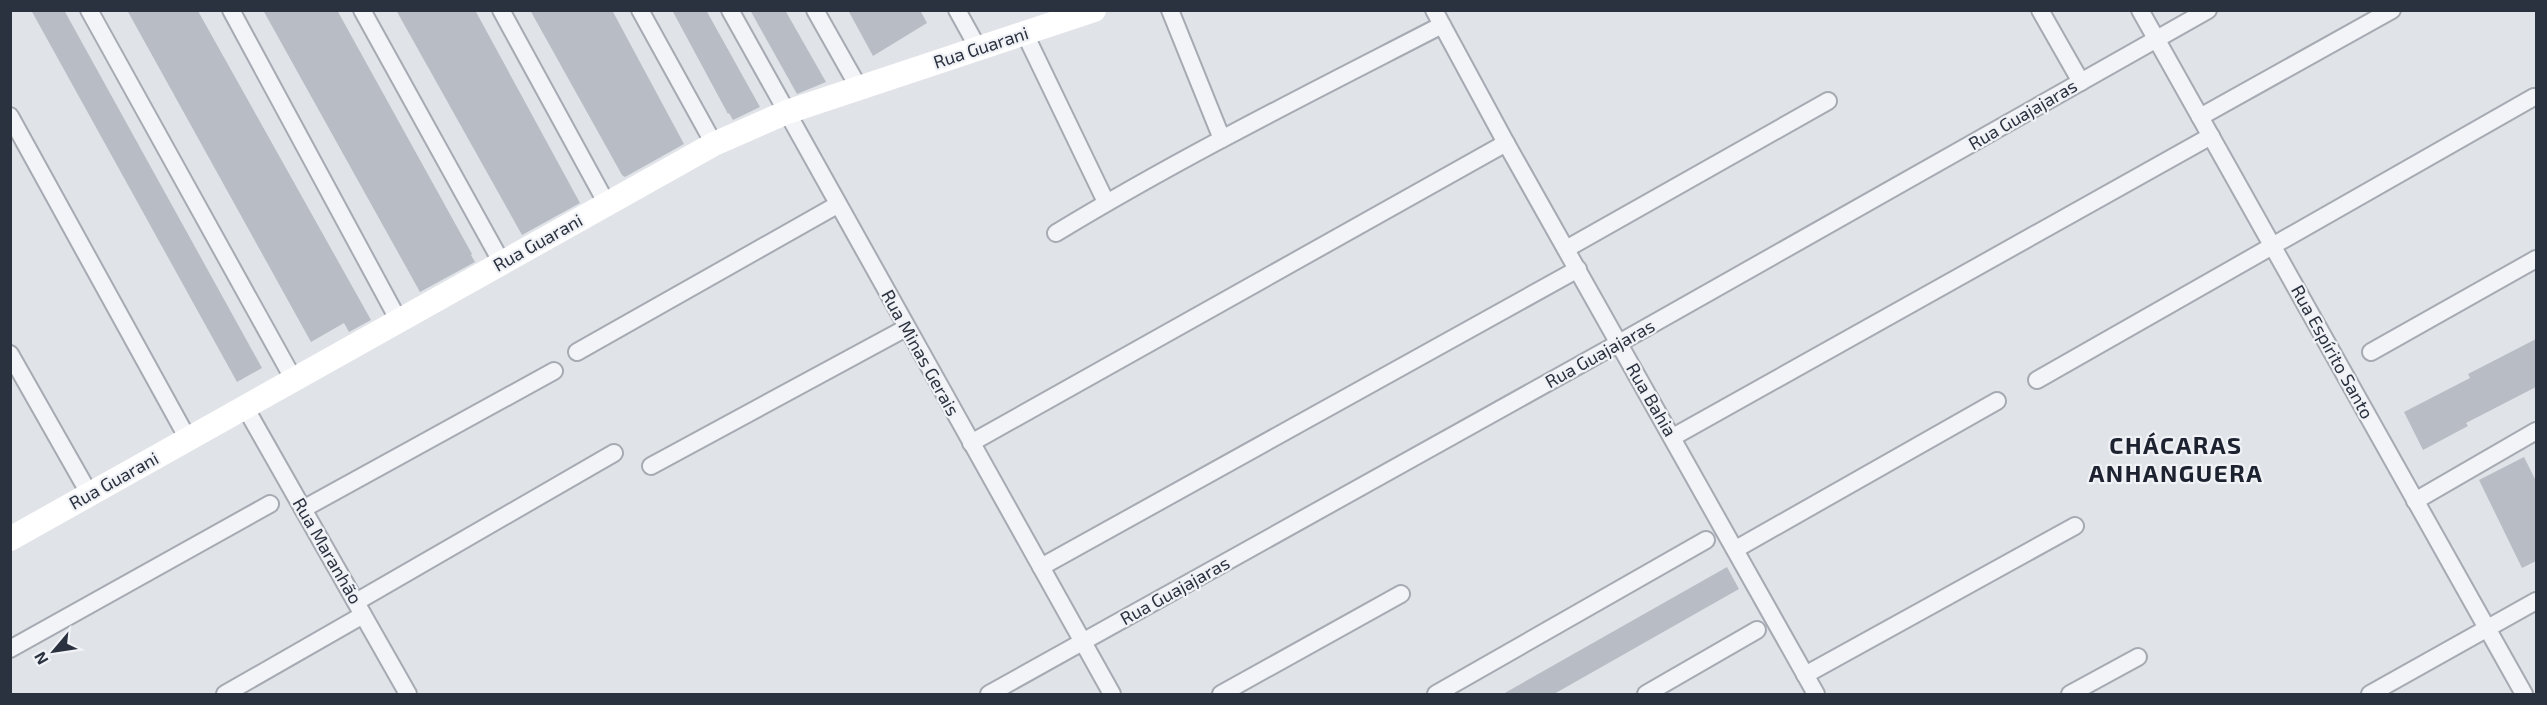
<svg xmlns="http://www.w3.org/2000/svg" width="2547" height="705" font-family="'Exo 2',sans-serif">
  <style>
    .building { fill: #b8bdc5 }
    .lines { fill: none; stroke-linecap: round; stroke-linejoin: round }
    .street-casing { stroke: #a6aab2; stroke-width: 20 }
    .street { stroke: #f3f4f7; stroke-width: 16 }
    .secondary { stroke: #fff; stroke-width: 24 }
    .labels { text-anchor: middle; stroke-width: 4.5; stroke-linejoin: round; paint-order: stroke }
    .street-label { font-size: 18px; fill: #2a313f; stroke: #f0f2f6 }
    .district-label { font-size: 24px; font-weight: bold; letter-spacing: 1.5px; fill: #1c222f; stroke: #f0f2f6 }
  </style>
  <rect width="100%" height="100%" fill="#e0e3e8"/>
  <g class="building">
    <path d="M31 10H64L262 368 237 382Z"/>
    <path d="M127 10 198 11 371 320 349 332 344 323 311 342Z"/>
    <path d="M263 10H337L472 254 471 255 475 262 420 292Z"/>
    <path d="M396 10H475L580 203 522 235Z"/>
    <path d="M530 10H612L684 144 625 177 622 175Z"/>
    <path d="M672 10H706L760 107 733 120 729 113 728 114Z"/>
    <path d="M750 10H785L826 82 797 94Z"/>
    <path d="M848 10H920L927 23 873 56Z"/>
    <path d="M2536 339V387L2466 423 2468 426 2423 450 2404 412 2470 378 2468 374Z"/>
    <path d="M2524 457 2536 481V561L2522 568 2479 480Z"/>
    <path d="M1727 567 1739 589 1554 694H1503Z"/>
  </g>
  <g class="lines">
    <g class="street-casing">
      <g id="street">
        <path d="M89 10 294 380"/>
        <path d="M231 10 399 321"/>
        <path d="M362 10 502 263"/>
        <path d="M501 10 607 204"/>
        <path d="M640 10 714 144"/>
        <path d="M730 10 1112 694"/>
        <path d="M815 10 859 88"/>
        <path d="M957 10 978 48"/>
        <path d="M1170 10 1222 139"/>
        <path d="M1434 10 1506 143 1816 694"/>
        <path d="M2040 10 2081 82"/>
        <path d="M2140 10 2524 694"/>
        <path d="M1025 34 1106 202"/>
        <path d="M10 116 188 439"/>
        <path d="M2200 117 2392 10"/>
        <path d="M1056 233C1181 157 1312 92 1442 25"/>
        <path d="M1566 249 1828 101"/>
        <path d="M577 352 837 205"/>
        <path d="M2371 352 2536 259"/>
        <path d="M10 354 90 495"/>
        <path d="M2037 380 2534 97"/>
        <path d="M245 407 408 694"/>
        <path d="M1673 437 2211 136"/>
        <path d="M971 443 1506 143"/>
        <path d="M651 466 906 328"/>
        <path d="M2415 501 2536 431"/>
        <path d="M303 509 554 371"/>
        <path d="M1736 549 1997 401"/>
        <path d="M1041 567 1578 269"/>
        <path d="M356 602 614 453"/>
        <path d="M10 649 270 504"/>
        <path d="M1805 675 2075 526"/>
        <path d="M225 694 363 615"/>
        <path d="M989 694 1619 343 2208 10"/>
        <path d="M1221 694 1401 594"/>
        <path d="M1436 694 1706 540"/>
        <path d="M1646 694 1757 630"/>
        <path d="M2070 694 2138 657"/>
        <path d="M2370 694 2536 601"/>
      </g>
    </g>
    <use href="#street" class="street"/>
    <path class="secondary" d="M10 539 714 144 787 112 1094 10"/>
  </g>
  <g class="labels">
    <g class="street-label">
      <text transform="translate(981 48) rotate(-18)" y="6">Rua Guarani</text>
      <text transform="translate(2023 115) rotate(-30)" y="6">Rua Guajajaras</text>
      <text transform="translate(538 243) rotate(-29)" y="6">Rua Guarani</text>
      <text transform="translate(2332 352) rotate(61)" y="6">Rua Espírito Santo</text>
      <text transform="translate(920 353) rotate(61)" y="6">Rua Minas Gerais</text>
      <text transform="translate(1600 354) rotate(-29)" y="6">Rua Guajajaras</text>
      <text transform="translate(1651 400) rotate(60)" y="6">Rua Bahia</text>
      <text transform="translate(114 481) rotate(-29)" y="6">Rua Guarani</text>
      <text transform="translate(327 551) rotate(60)" y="6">Rua Maranhão</text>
      <text transform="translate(1175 591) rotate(-29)" y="6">Rua Guajajaras</text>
    </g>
    <g class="district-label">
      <text x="2176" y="454">CHÁCARAS<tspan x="2176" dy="28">ANHANGUERA</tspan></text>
    </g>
  </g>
  <rect width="2547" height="705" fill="none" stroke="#2a313f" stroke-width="24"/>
  <g transform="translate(54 651) rotate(241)" stroke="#f0f2f6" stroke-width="4.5" paint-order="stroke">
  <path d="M0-4.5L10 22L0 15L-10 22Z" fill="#2a313f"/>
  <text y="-9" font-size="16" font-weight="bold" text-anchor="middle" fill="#2a313f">N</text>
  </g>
</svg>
